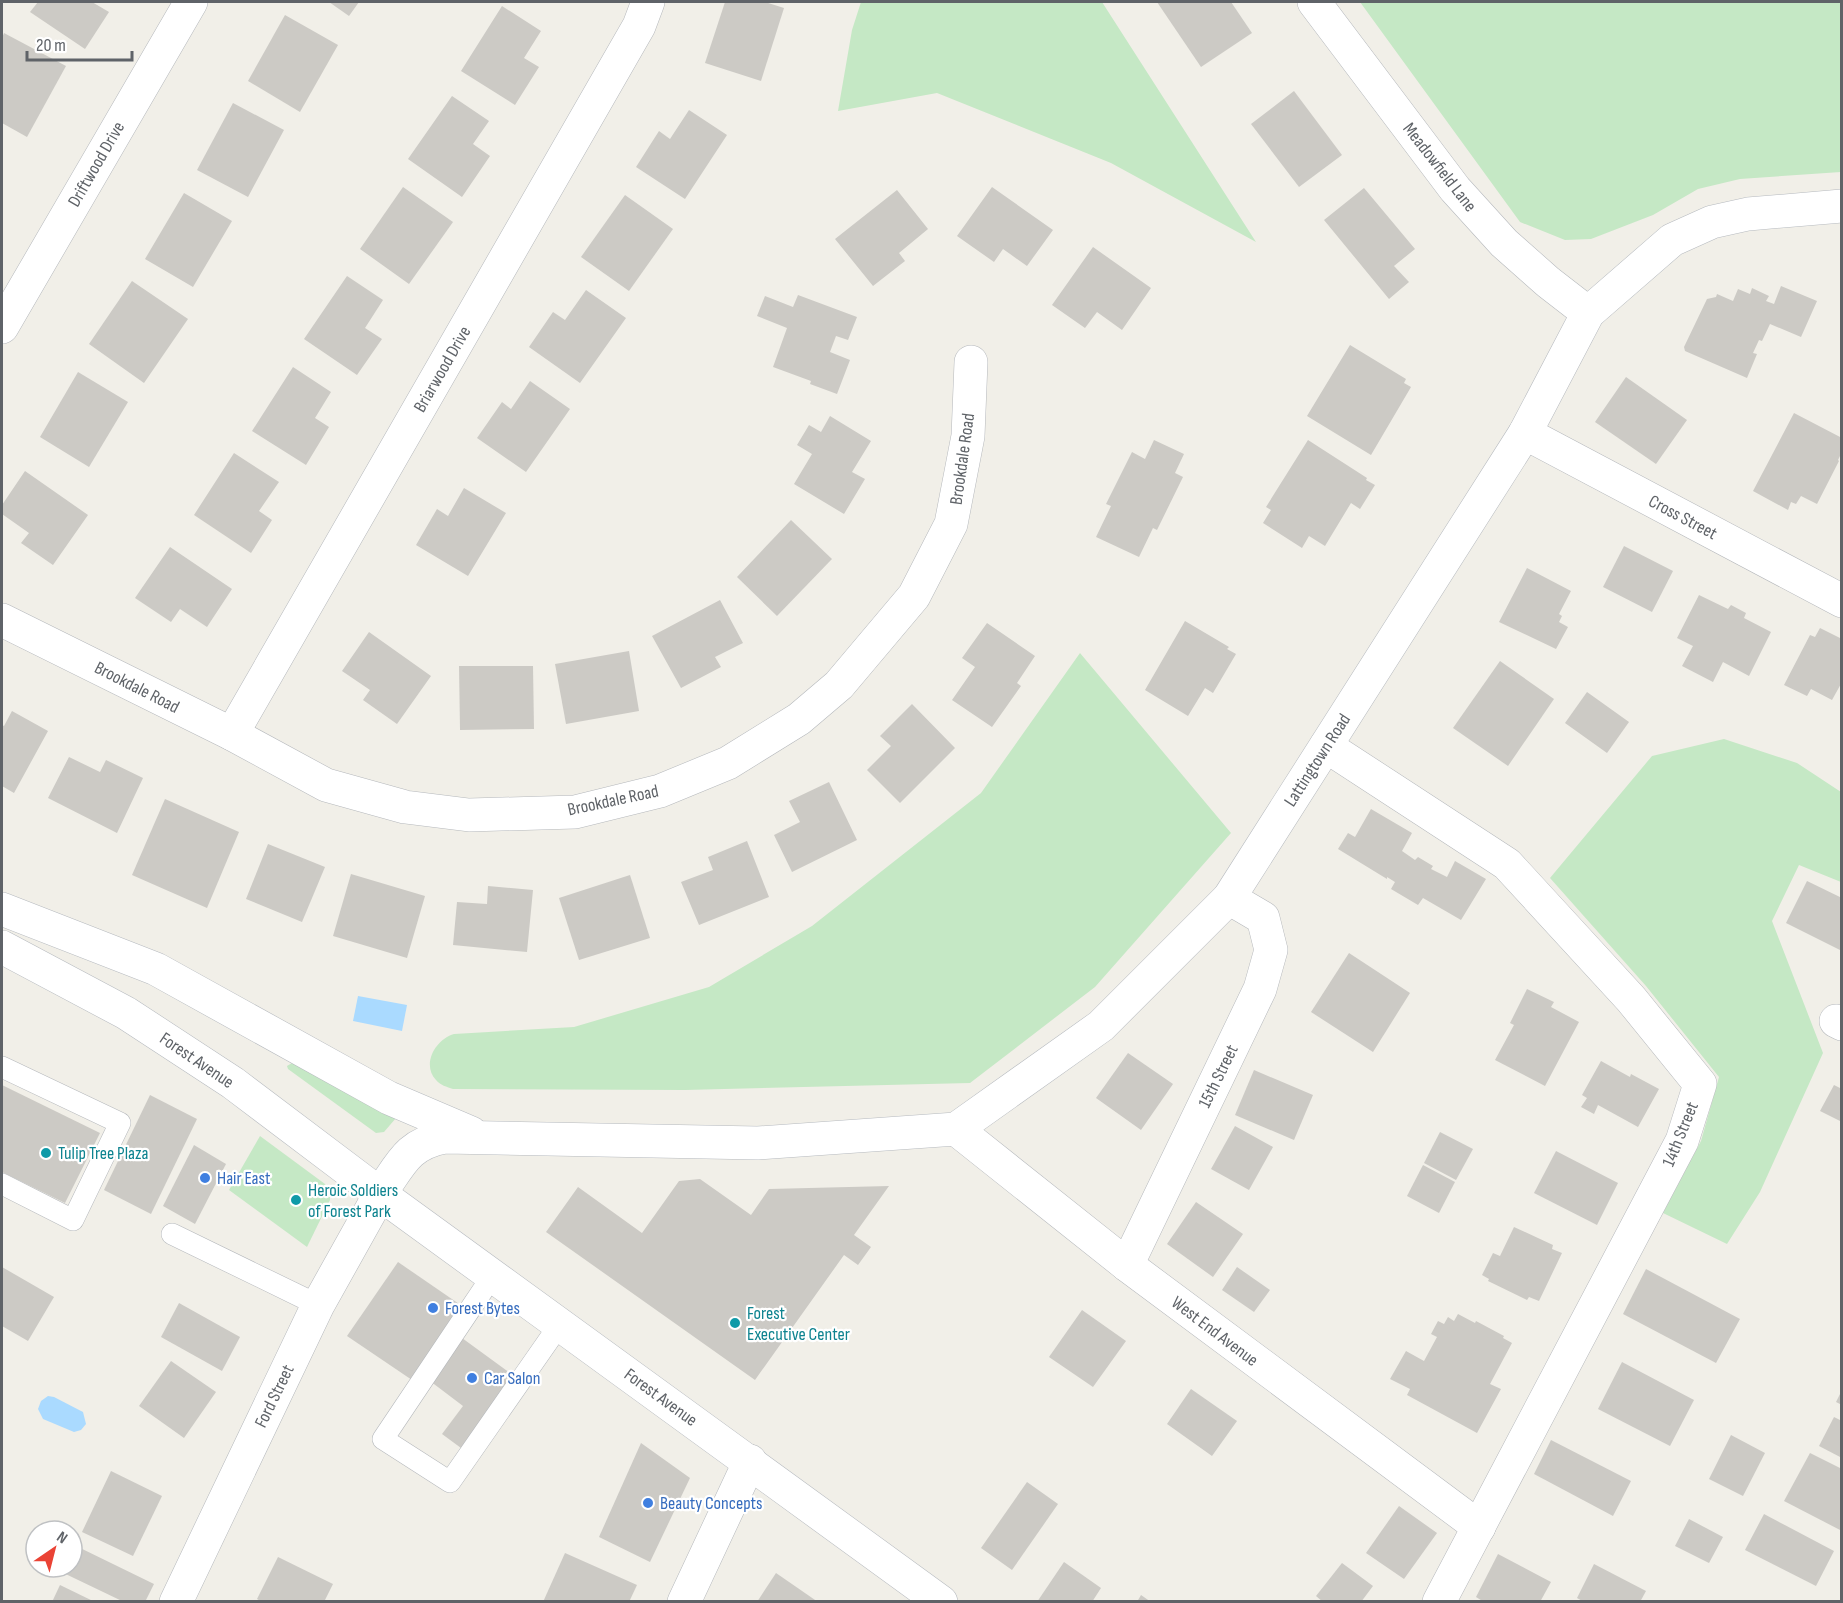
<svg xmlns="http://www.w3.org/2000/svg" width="1843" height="1603" font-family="'Sofia Sans Condensed',sans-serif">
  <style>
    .green { fill: #c5e8c5 }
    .water { fill: #aadaff }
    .building { fill: #cccac5 }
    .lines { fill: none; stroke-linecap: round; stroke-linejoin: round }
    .service-casing { stroke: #b5b8bc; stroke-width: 22 }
    .minor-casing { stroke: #b5b8bc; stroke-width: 34 }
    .secondary-casing { stroke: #b6babf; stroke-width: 34 }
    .service { stroke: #fff; stroke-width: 21 }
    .minor { stroke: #fff; stroke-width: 33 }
    .secondary { stroke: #fff; stroke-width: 33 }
    .culture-dot { fill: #0f9aa8; stroke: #fff; stroke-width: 2 }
    .shop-dot { fill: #3f7fe0; stroke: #fff; stroke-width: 2 }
    .labels { text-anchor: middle; stroke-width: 4.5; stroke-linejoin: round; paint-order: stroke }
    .street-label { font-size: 18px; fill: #5f6368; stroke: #fff }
    .culture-label { font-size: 18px; fill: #0d838f; stroke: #fff; text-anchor: start }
    .shop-label { font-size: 18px; fill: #366cbe; stroke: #fff; text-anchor: start }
  </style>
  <rect width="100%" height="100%" fill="#f1efe8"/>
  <g class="green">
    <path d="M861 2H1102L1256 242 1111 163 937 93 838 111 852 30Z"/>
    <path d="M1360 2H1841V172L1740 179 1698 189 1653 215 1591 239 1565 240 1520 222Z"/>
    <path d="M1080 653 1231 833 1095 987 970 1083 685 1090 453 1089C447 1087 440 1085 436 1080 421 1064 436 1039 454 1034L574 1027 709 987 812 926 981 793Z"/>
    <path d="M1724 739 1797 763 1841 792V882L1799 865 1772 921 1823 1053 1760 1192 1727 1244 1663 1213 1701 1141 1719 1077 1646 986 1550 878 1652 756Z"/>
    <path d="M292 1063 392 1109 396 1118 384 1132 376 1133 288 1069 287 1066Z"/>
    <path d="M260 1136 325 1184 330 1190V1200L307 1247 229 1190Z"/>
  </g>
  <g class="water">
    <path d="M358 996 407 1005 402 1031 353 1021Z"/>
    <path d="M48 1396 54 1397 83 1412 86 1424 81 1430 74 1432 43 1419 38 1409 41 1401Z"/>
  </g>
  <g class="building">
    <path d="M38 2H92L109 12 85 49 30 12Z"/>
    <path d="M329 2H359L349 16Z"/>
    <path d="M725 2H765L784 8 761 81 705 63Z"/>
    <path d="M1157 2H1231L1252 33 1201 67Z"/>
    <path d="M502 6 541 31 524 58 539 67 515 105 461 71Z"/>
    <path d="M285 15 338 45 300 112 248 81Z"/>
    <path d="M4 33 66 66 27 137 2 123V38Z"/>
    <path d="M1294 91 1342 155 1299 187 1251 124Z"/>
    <path d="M452 96 489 121 473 144 490 156 462 197 408 159Z"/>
    <path d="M233 103 284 130 248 197 197 170Z"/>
    <path d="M689 110 727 135 685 199 636 167 659 131 670 139Z"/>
    <path d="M403 187 453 222 409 284 360 249Z"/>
    <path d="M992 187 1053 230 1027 266 1003 249 994 262 957 236Z"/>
    <path d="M1364 188 1415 249 1394 266 1409 282 1389 299 1324 220Z"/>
    <path d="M897 190 928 229 899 253 905 261 873 286 835 239Z"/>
    <path d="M184 193 232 221 193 287 145 259Z"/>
    <path d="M625 195 673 229 629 291 581 257Z"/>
    <path d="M1093 247 1151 288 1122 330 1097 312 1085 328 1052 305Z"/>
    <path d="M347 276 383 300 365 328 382 339 357 375 304 339Z"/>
    <path d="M132 281 188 319 144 383 89 344Z"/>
    <path d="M1781 286 1817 301 1801 337 1770 324 1762 341 1759 340 1753 353 1757 354 1747 378 1685 351 1684 347 1707 299 1716 297 1717 294 1733 301 1738 289 1750 294 1752 288 1769 296 1766 301 1774 304Z"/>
    <path d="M586 290 626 318 580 383 529 347 553 312 565 320Z"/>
    <path d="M798 295 857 317 848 340 836 336 830 352 850 360 837 394 810 384 811 381 773 367 787 328 757 316 765 296 793 307Z"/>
    <path d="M1350 345 1406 379 1404 383 1411 387 1371 455 1307 416Z"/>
    <path d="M293 367 331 392 315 418 329 427 306 465 252 431Z"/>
    <path d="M78 372 128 402 89 467 40 437Z"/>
    <path d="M1626 377 1687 420 1656 464 1595 422Z"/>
    <path d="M530 381 570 409 526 472 477 438 502 402 511 409Z"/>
    <path d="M1794 413 1842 438V457L1840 456 1838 460 1839 461 1817 504 1801 496 1796 504 1791 502 1788 510 1753 491Z"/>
    <path d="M830 416 871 441 852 472 865 479 844 514 794 484 812 454 797 445 809 425 821 432Z"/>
    <path d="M1154 440 1184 454 1175 473 1183 477 1157 530 1153 528 1139 557 1096 537 1111 506 1106 504 1132 452 1145 459Z"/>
    <path d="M1308 440 1367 478 1366 480 1375 485 1360 509 1351 503 1325 546 1309 536 1302 548 1263 523 1271 510 1266 507Z"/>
    <path d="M234 453 279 482 259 511 272 520 251 553 194 515Z"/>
    <path d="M25 471 88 515 53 565 21 543 29 533 2 514V505Z"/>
    <path d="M464 488 506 513 468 576 416 545 437 509 448 516Z"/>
    <path d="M791 520 832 559 777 616 737 577Z"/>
    <path d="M1624 546 1673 571 1652 612 1603 587Z"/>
    <path d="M170 547 232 589 207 627 180 609 171 622 135 598Z"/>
    <path d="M1527 568 1571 591 1559 614 1562 616 1559 622 1568 627 1556 649 1499 622Z"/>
    <path d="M1699 595 1728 609 1731 605 1746 613 1744 618 1771 632 1749 676 1723 662 1713 682 1682 666 1693 646 1677 638Z"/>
    <path d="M720 600 743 643 715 657 721 667 681 688 652 636Z"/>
    <path d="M1185 621 1229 647 1227 649 1236 654 1213 693 1205 688 1188 716 1145 690Z"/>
    <path d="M987 623 1035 656 1017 683 1021 686 992 727 952 700 975 667 962 658Z"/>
    <path d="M1820 628 1842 639V682L1832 700 1811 689 1807 696 1784 685 1810 635 1815 637Z"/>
    <path d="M369 632 431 676 397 724 363 700 370 690 342 671Z"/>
    <path d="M629 651 639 711 566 724 555 664Z"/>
    <path d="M1500 661 1554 699 1508 766 1453 728Z"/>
    <path d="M459 666H533L534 729 460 730Z"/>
    <path d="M1587 692 1629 722 1607 753 1565 723Z"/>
    <path d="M912 704 955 748 900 803 867 770 891 746 880 736Z"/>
    <path d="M12 711 48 731 14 793 2 786V725L4 726Z"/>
    <path d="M69 757 100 772 106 760 143 778 117 833 48 798Z"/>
    <path d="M829 782 857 840 792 872 774 835 800 822 789 801Z"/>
    <path d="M165 799 239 832 207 908 132 875Z"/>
    <path d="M1371 809 1412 833 1402 851 1415 860 1418 857 1433 866 1431 869 1447 877 1455 861 1486 879 1461 920 1423 898 1418 905 1391 889 1395 882 1387 877V879L1338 849 1348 833 1355 837Z"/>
    <path d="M747 841 769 897 699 925 681 882 713 870 708 857Z"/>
    <path d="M268 844 325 867 302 922 246 899Z"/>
    <path d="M351 874 425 896 407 958 333 936Z"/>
    <path d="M630 875 650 938 579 960 559 898Z"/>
    <path d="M1807 881 1842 898V951L1786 923Z"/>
    <path d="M488 886 533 890 527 952 453 945 457 902 487 904Z"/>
    <path d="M1349 953 1410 993 1373 1052 1311 1012Z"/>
    <path d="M1527 989 1554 1002 1551 1007 1579 1022 1545 1086 1495 1060 1514 1025 1510 1023Z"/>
    <path d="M1128 1053 1173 1084 1141 1130 1096 1098Z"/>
    <path d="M1601 1061 1630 1077 1631 1074 1659 1089 1638 1127 1598 1105 1594 1114 1581 1107 1587 1098 1582 1095Z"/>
    <path d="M1254 1070 1313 1095 1294 1140 1235 1115Z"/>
    <path d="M2 1085 100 1133 65 1203 2 1172Z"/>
    <path d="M1834 1085 1842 1089V1122L1820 1111Z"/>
    <path d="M150 1095 197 1119 151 1214 104 1190Z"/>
    <path d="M1235 1126 1273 1147 1249 1190 1211 1169Z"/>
    <path d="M1440 1132 1473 1149 1456 1180 1424 1163Z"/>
    <path d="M194 1145 226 1164 195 1224 163 1206Z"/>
    <path d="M1556 1151 1618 1183 1597 1225 1534 1193Z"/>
    <path d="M1423 1165 1455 1182 1439 1213 1407 1196Z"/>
    <path d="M700 1179 751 1215 769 1189 889 1186 854 1235 871 1247 858 1265 844 1255 755 1380 546 1232 578 1187 642 1233 679 1181Z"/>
    <path d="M1196 1202 1243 1234 1213 1277 1167 1244Z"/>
    <path d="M1514 1227 1553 1245 1552 1249 1562 1253 1539 1301 1529 1297 1527 1300 1488 1281 1489 1279 1482 1275 1493 1253 1500 1256Z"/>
    <path d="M398 1262 462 1306 412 1380 347 1336Z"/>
    <path d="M2 1267 54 1297 28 1341 2 1326Z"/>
    <path d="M1237 1267 1270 1290 1254 1312 1222 1290Z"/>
    <path d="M1646 1269 1740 1319 1716 1363 1623 1314Z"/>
    <path d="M179 1303 240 1337 222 1371 161 1337Z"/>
    <path d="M1082 1310 1126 1341 1093 1387 1049 1357Z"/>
    <path d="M1458 1314 1475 1323 1476 1321 1504 1336 1503 1338 1512 1343 1490 1384 1501 1389 1477 1433 1407 1395 1410 1389 1390 1379 1406 1351 1424 1361 1437 1337 1431 1334 1438 1321 1444 1324 1448 1317 1454 1321Z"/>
    <path d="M462 1338 514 1376 461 1448 442 1434 463 1406 430 1381Z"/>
    <path d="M171 1361 216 1392 184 1438 139 1406Z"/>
    <path d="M1622 1362 1694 1400 1670 1446 1598 1409Z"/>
    <path d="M1191 1389 1237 1421 1212 1456 1167 1424Z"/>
    <path d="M1842 1390V1405L1836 1402Z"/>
    <path d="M1834 1417 1842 1421V1458L1819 1446Z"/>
    <path d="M1731 1435 1765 1453 1743 1496 1709 1479Z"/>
    <path d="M1551 1440 1631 1481 1613 1516 1534 1474Z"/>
    <path d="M641 1443 690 1478 650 1562 599 1537Z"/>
    <path d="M1810 1453 1842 1469V1531L1784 1501Z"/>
    <path d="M111 1471 162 1496 133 1556 82 1532Z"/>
    <path d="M1027 1482 1058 1504 1012 1570 981 1548Z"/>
    <path d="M1399 1506 1437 1533 1404 1579 1366 1553Z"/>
    <path d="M1764 1514 1834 1551 1816 1586 1745 1550Z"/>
    <path d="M1689 1519 1723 1537 1709 1563 1675 1546Z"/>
    <path d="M72 1544 154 1584 145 1602H124L51 1567H72Z"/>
    <path d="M565 1553 637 1585 629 1602H543Z"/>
    <path d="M1498 1554 1551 1582 1540 1602H1484L1476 1597Z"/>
    <path d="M278 1557 333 1584 324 1602H262L257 1599Z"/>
    <path d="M1064 1562 1101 1588 1092 1602H1037Z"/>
    <path d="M1342 1563 1373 1586 1361 1602H1323L1316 1596Z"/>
    <path d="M1594 1564 1646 1591 1640 1602H1584L1577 1598Z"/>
    <path d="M776 1573 818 1602H757Z"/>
    <path d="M60 1585 95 1602H52Z"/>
    <path d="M1141 1595 1151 1602H1137Z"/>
  </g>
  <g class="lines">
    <g class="service-casing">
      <g id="service">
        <path d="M2 1067 120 1123 73 1220 2 1184"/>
        <path d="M172 1234 318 1305"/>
        <path d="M493 1275 383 1439 450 1482 560 1324"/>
      </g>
    </g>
    <g class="minor-casing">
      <g id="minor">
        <path d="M1314 2 1455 189 1504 243 1548 282 1588 313"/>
        <path d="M2 327 191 2"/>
        <path d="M1525 433 1842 601"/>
        <path d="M2 620 232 734 326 785 405 807 469 815 575 812 660 791 728 763 799 719 839 685 914 596 951 524 968 436 971 362"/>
        <path d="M232 734 639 26 648 2"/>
        <path d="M1326 746 1507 864 1631 999 1700 1084 1682 1141 1439 1602"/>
        <path d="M1836 1021 1842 1024"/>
        <path d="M956 1129 1127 1265 1479 1527"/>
        <path d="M1127 1265 1260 989 1271 950 1263 918 1229 898"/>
        <path d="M176 1602 318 1305 380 1194"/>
        <path d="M684 1602 750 1461"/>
      </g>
    </g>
    <g class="secondary-casing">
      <g id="secondary">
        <path d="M2 909 156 969 389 1098 471 1133"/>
        <path d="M2 947 126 1013 233 1083 380 1194C401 1164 407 1144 445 1137L758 1143 956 1129 1101 1026 1229 898 1525 433 1588 313 1672 240 1712 222 1748 214 1842 206"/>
        <path d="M380 1194 941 1602"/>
      </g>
    </g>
    <use href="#service" class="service"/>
    <use href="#minor" class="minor"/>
    <use href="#secondary" class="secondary"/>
  </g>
  <g class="culture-dot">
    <circle cx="46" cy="1153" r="6"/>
    <circle cx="296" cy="1200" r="6"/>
    <circle cx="735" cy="1323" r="6"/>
  </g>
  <g class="shop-dot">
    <circle cx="205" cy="1178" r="6"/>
    <circle cx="433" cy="1308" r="6"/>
    <circle cx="472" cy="1378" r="6"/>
    <circle cx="648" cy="1503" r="6"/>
  </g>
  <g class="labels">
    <g class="street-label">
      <text transform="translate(96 164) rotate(-60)" y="6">Driftwood Drive</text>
      <text transform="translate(1440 167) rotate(52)" y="6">Meadowfield Lane</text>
      <text transform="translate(442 369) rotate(-60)" y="6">Briarwood Drive</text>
      <text transform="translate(962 459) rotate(-82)" y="6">Brookdale Road</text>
      <text transform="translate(1683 517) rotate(28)" y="6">Cross Street</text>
      <text transform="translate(137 687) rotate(27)" y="6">Brookdale Road</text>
      <text transform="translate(1317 760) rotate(-57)" y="6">Lattingtown Road</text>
      <text transform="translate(613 800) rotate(-12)" y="6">Brookdale Road</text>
      <text transform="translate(197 1060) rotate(34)" y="6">Forest Avenue</text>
      <text transform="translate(1218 1076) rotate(-64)" y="6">15th Street</text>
      <text transform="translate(1680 1134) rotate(-68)" y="6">14th Street</text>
      <text transform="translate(1215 1331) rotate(37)" y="6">West End Avenue</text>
      <text transform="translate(274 1396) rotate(-64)" y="6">Ford Street</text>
      <text transform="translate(661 1397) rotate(36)" y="6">Forest Avenue</text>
    </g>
    <g class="culture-label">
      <text x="58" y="1159">Tulip Tree Plaza</text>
      <text x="308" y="1196">Heroic Soldiers<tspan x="308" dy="21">of Forest Park</tspan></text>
      <text x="747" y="1319">Forest<tspan x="747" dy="21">Executive Center</tspan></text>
    </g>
    <g class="shop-label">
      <text x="217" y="1184">Hair East</text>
      <text x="445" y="1314">Forest Bytes</text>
      <text x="484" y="1384">Car Salon</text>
      <text x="660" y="1509">Beauty Concepts</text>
    </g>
  </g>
  <rect width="1843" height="1603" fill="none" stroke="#5f6368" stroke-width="6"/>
  <g transform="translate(54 1549) rotate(35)"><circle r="28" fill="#ffffff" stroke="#bfc1c3" stroke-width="1.5"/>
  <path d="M0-4.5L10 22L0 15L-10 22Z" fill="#ea4335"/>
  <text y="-9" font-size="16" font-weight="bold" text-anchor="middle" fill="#5f6368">N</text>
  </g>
  <path d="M27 51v9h105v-9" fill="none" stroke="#5f6368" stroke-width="3"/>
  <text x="36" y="51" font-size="18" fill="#5f6368" stroke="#ffffff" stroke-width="4.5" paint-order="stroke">20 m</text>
</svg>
